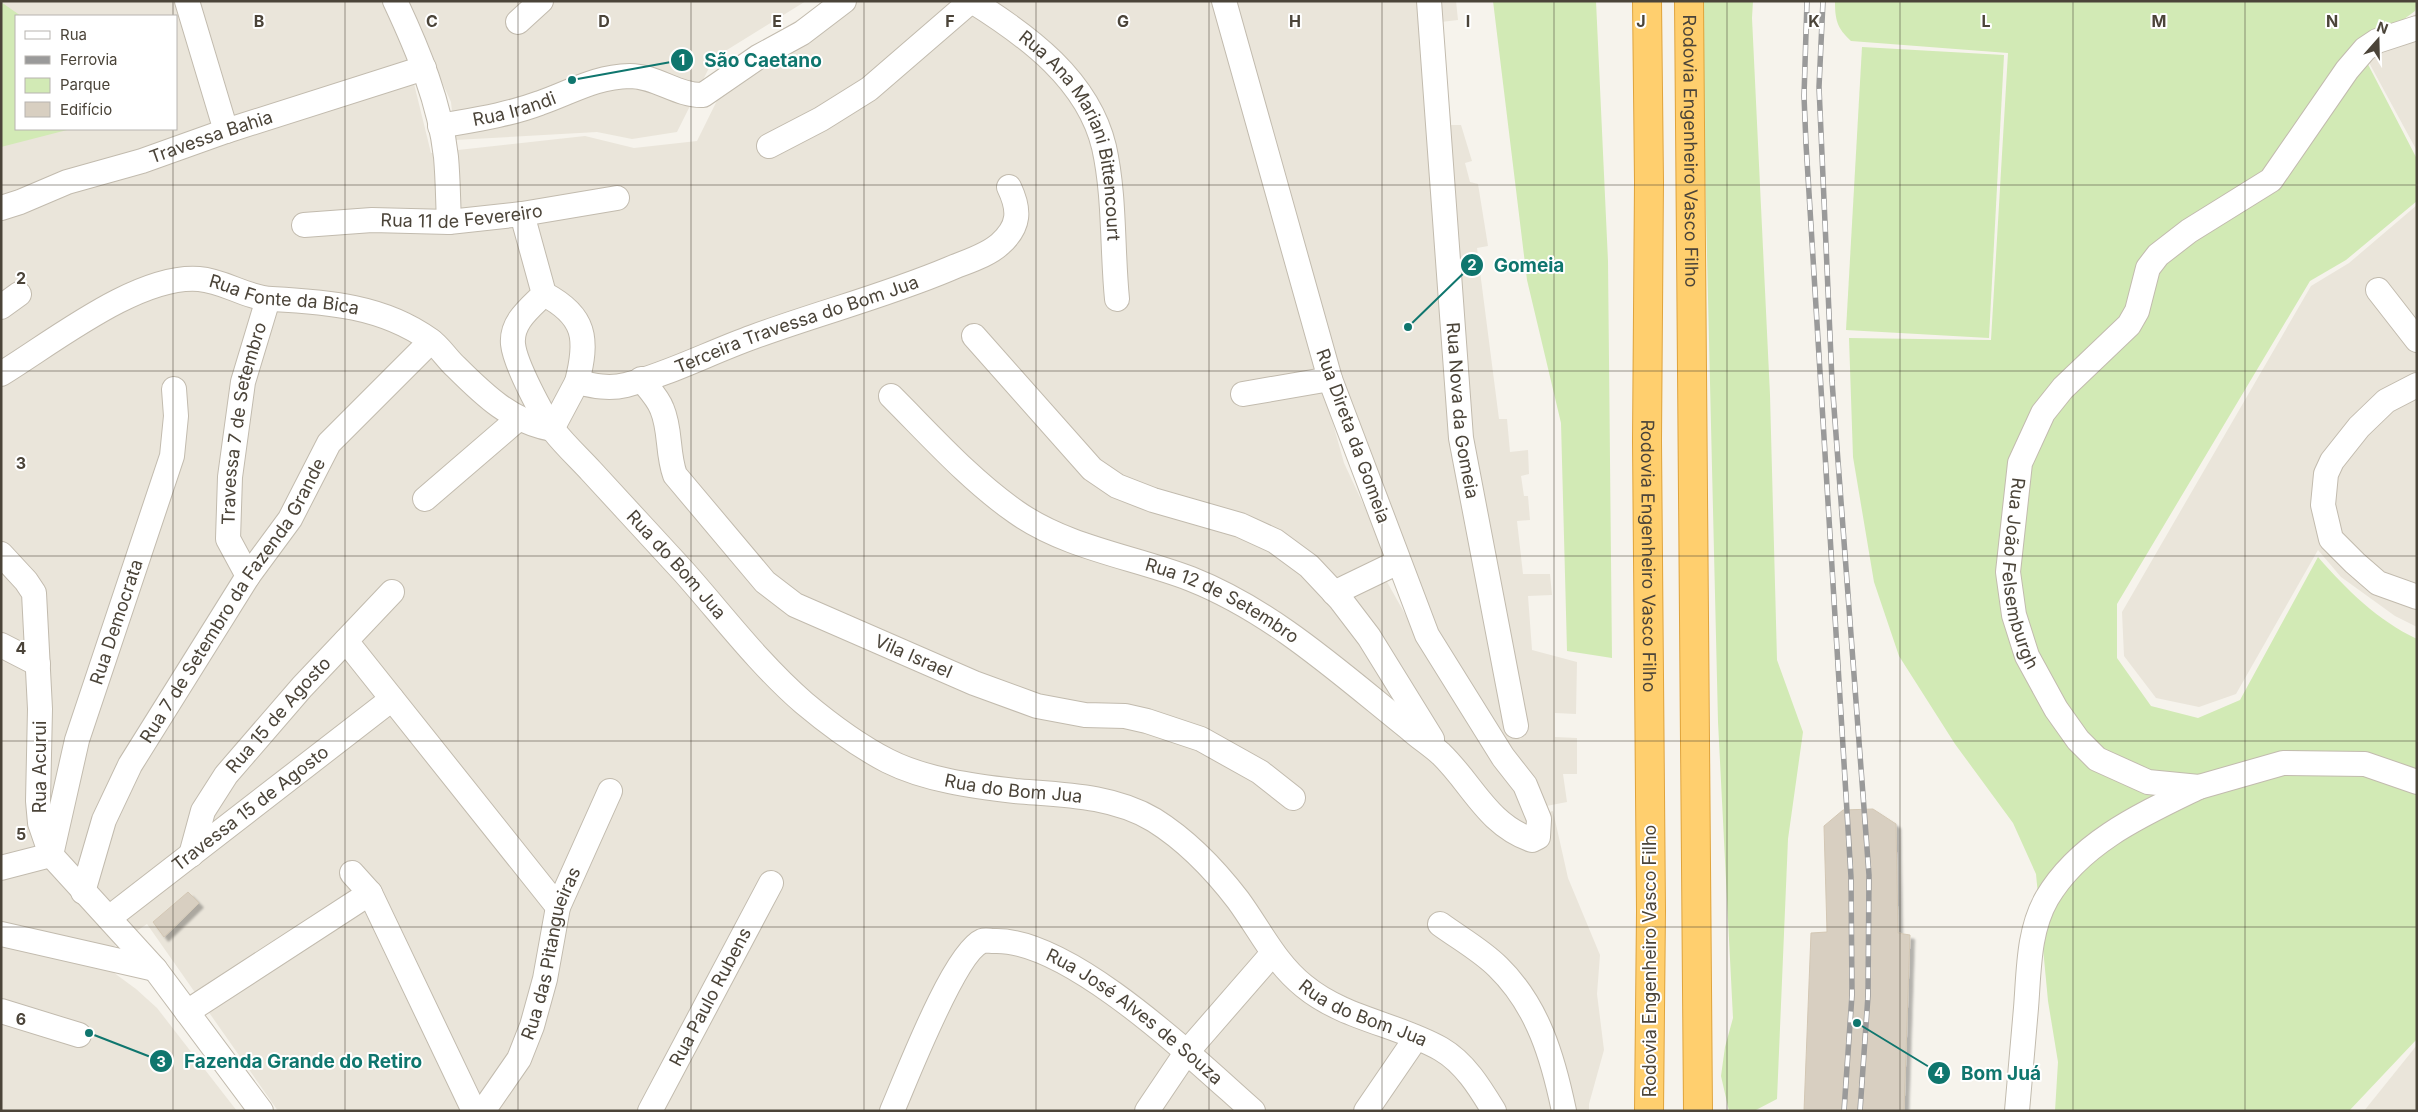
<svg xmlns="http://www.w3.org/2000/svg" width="2418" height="1112" font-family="Inter,sans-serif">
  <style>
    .residential { fill: #eae5da; fill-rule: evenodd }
    .green { fill: #d2eab5 }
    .building { fill: #d8cfc1; stroke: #d3c7b4; filter: url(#shadow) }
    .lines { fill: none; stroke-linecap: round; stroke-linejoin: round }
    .street-casing { stroke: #c2bbae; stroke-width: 26 }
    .highway-casing { stroke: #e0a43c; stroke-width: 30 }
    .street { stroke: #fff; stroke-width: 24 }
    .highway { stroke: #ffcf6e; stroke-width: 28 }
    .rail-casing { stroke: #9a9a9a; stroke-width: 5.5 }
    .rail { stroke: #fff; stroke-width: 4; stroke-dasharray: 11; stroke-linecap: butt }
    .grid { fill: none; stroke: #4b4439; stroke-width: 1; stroke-opacity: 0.55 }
    .labels { text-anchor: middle; stroke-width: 4; stroke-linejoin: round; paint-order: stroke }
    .street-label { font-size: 18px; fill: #4b4439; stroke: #fff }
    .grid-label { font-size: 16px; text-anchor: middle; font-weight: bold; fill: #4b4439; stroke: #fff; stroke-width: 4; stroke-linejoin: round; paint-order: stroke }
    .leader { fill: none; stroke: #0f766e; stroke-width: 2 }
    .callout-dot { fill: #0f766e; stroke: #fff; stroke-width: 2 }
    .mark-label { font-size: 15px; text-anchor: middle; font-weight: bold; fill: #fff }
    .callout-label { font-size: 19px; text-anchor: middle; font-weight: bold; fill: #0f766e; stroke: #fff; stroke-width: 4; stroke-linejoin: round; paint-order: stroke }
  </style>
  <defs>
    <filter id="shadow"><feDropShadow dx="4.5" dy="4.5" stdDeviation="1" flood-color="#0004"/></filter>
  </defs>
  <rect width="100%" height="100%" fill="#f6f3ec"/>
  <g class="residential">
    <path d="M1 1H384L405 47 431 153 585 136 634 148 697 141 739 56 828 1H1215L1344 463 1388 557 1377 564 1433 664 1532 816 1553 811 1568 878 1600 955 1597 994 1604 1050 1589 1104V1111H278L147 924 110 949 1 930ZM16 16H176V129H16Z"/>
    <path d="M405 1H806L714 58 677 132 632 139 597 132 455 140 451 102Z"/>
    <path d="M1234 1H1456L1458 20 1441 22 1451 125H1461L1472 161 1465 163 1470 182 1478 184 1488 246 1477 248 1499 419H1507L1510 452 1528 450 1529 474 1521 476 1524 496H1528L1530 520 1517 521 1523 574H1550L1552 595 1528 596 1532 650 1577 662 1576 714 1555 713V737L1577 738V774H1563L1567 802 1536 808 1432 628 1351 406 1255 85Z"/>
    <path d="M2417 13V151L2360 46 2390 32Z"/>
    <path d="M2417 205V627L2395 616 2341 577 2318 550 2236 694 2199 707 2156 698 2124 656 2122 612 2311 286 2349 263Z"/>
    <path d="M1 939 106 967 136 989 157 1008 237 1111H1Z"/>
    <path d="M2417 1045V1111H2364Z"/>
  </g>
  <g class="green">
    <path d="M1493 1H1596L1608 261 1612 658 1567 651 1561 423 1527 280Z"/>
    <path d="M1701 1H1753L1752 18 1770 395 1777 660 1803 732 1788 839 1777 1099 1754 1111H1729L1721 1076 1725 1047 1733 1018 1718 722Z"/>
    <path d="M1835 1H2417L2415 11 2388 31 2358 45 2417 159V201L2346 260 2310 281 2117 604V658L2151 706 2198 718 2240 700 2318 557C2347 590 2377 620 2417 639V1039L2349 1111H2055L2058 1062 2048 1001 2036 874 2013 823 1955 744 1899 656 1874 582 1853 457 1849 338 1991 340 2008 53 1851 41C1837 28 1835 20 1835 1Z"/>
    <path d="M1 2 21 16H16V129H71L1 147Z"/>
    <path d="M1862 47 2004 55 1989 338 1846 330Z"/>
  </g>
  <g class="building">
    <path d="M1873 809 1896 824 1898 933 1910 935 1904 1111H1804L1811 933 1827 932 1824 826 1843 810Z"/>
    <path d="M188 892 199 903 164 937 153 922Z"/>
  </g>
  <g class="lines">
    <g class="street-casing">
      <g id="street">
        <path d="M187 1 226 131"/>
        <path d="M395 1C418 50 440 103 446 157 448 179 448 201 449 222"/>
        <path id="s1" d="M972 1C1028 36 1088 80 1104 147 1115 196 1112 249 1117 299"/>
        <path id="s2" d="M1429 1 1461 438 1516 726"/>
        <path d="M518 22 541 1"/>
        <path id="s3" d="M2417 28 2377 41 2365 49 2347 70 2271 180 2189 231 2158 255 2148 268 2137 311 2129 325 2063 388 2043 413 2020 463 2008 572 2014 615 2027 656 2056 709 2078 740 2097 759 2148 782 2199 787 2283 763 2365 764 2417 782"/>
        <path id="s4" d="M440 126C473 120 508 115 540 103 572 92 594 77 630 76 656 76 678 96 703 95L758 57 802 33 844 1"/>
        <path d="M769 146 821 119 869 89 971 1"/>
        <path id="s5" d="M1 208 20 202 67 182 142 161 226 131 424 68"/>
        <path id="s6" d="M522 214 544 294C530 308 511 322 513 344 515 364 542 415 554 431 565 445 579 458 591 471 622 505 653 538 684 572 723 616 759 664 804 703 829 724 859 746 888 761 926 780 973 786 1015 791 1062 795 1112 795 1154 820 1186 840 1215 870 1238 900 1260 930 1275 963 1304 986 1344 1019 1397 1024 1441 1049 1465 1063 1480 1088 1494 1111"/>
        <path id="s7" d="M304 225 372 220 449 222 522 214 617 198"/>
        <path d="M2378 290 2417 340"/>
        <path d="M544 294C586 316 588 339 577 382"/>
        <path d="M1 307 19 294"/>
        <path d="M974 336 1092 469 1117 486 1153 500 1240 525 1275 541 1309 566 1340 599 1369 637 1432 739"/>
        <path id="s8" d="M1 374C52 343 138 274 199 279 225 281 246 298 272 299 327 302 383 306 430 340 440 347 447 359 456 367 484 395 512 422 552 429"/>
        <path id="s9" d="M641 379C648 388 658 398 662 409 671 430 667 453 675 475L765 582 795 605 974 683 1037 706 1085 715 1125 716 1147 721 1201 739 1260 772 1293 798"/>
        <path d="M2417 385 2386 401 2359 427 2332 461 2326 474 2323 505 2331 539 2355 563 2378 583 2417 597"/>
        <path d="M1243 394 1330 379"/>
        <path id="s10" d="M891 396C931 436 970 480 1016 512 1067 548 1134 557 1191 579 1274 612 1341 674 1410 729 1420 738 1431 745 1441 754 1473 785 1487 824 1532 840L1538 837 1539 819 1525 785 1503 757 1427 635 1330 379 1224 1"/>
        <path id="s11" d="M552 429 577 382C594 386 609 389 626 385 669 374 711 352 753 337 818 313 885 296 949 269 965 262 987 256 1000 244 1020 226 1020 210 1009 187"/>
        <path d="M425 499 518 419"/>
        <path d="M1 554 26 581 34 593 40 709 38 801 40 823 51 855 155 969 261 1111"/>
        <path id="s12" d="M248 576 228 539 230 477 243 382 268 299"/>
        <path d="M1334 593 1390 566"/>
        <path d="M346 641 558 907"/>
        <path d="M1 645 38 664"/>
        <path id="s13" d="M191 855 203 811 226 775 302 687 392 592"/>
        <path id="s14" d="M1 868 51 855 77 740 172 456 176 416 174 389"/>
        <path d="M352 873 370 893 474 1111"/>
        <path id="s15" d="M83 892 104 820 130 765 248 576 290 519 329 443 431 341"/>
        <path id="s16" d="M109 918 392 699"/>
        <path d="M1440 924C1459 938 1481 950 1498 967 1538 1006 1553 1058 1564 1111"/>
        <path d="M1 934 155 969"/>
        <path d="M1 1011 79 1035"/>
        <path d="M187 1012 370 893"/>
        <path id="s17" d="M483 1111 519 1059 532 1026 545 979 558 907 610 791"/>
        <path id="s18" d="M650 1111 771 883"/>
        <path id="s19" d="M892 1111C906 1079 954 953 982 941 985 940 990 941 994 941 1070 938 1196 1061 1253 1111"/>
        <path d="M1147 1111 1186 1053 1273 953"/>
        <path d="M1366 1111 1416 1038"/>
        <path d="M2017 1111C2020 1077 2023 1043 2026 1008 2029 971 2028 931 2047 898 2080 842 2143 814 2199 787"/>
      </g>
    </g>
    <g class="highway-casing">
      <g id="highway">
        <path id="s20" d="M1647 1 1649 182 1647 441 1651 911 1649 1111"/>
        <path id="s21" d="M1689 1 1698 1111"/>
      </g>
    </g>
    <use href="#street" class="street"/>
    <use href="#highway" class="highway"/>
    <g class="rail-casing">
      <g id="rail">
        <path d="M1807 1 1804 96 1806 144 1851 877 1852 995 1844 1111"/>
        <path d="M1823 1 1819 87 1832 381 1869 875 1868 996 1860 1111"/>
      </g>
    </g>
    <use href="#rail" class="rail"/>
  </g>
  <path class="grid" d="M173 1V16M345 1V1111M518 1V1111M691 1V1111M864 1V1111M1036 1V1111M1209 1V1111M1382 1V1111M1554 1V1111M1727 1V1111M1900 1V1111M2073 1V1111M2245 1V1111M173 129V1111M1 185H2417M1 371H2417M1 556H2417M1 741H2417M1 927H2417"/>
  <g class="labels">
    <g class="street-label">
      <text dy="6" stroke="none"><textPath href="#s4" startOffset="76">Rua Irandi</textPath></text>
      <text dy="6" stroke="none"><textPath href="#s5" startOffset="222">Travessa Bahia</textPath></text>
      <text dy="6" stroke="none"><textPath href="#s1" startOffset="178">Rua Ana Mariani Bittencourt</textPath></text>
      <text dy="6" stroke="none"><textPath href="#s21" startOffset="150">Rodovia Engenheiro Vasco Filho</textPath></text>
      <text dy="6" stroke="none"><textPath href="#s7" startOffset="158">Rua 11 de Fevereiro</textPath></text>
      <text dy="6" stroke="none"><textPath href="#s8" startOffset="310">Rua Fonte da Bica</textPath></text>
      <text dy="6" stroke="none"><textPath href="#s11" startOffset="284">Terceira Travessa do Bom Jua</textPath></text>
      <text dy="6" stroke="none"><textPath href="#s2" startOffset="411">Rua Nova da Gomeia</textPath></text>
      <text dy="6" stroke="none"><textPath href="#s12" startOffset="159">Travessa 7 de Setembro</textPath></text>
      <text transform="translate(1353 436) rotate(70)" y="6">Rua Direta da Gomeia</text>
      <text dy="6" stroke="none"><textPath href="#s20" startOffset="555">Rodovia Engenheiro Vasco Filho</textPath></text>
      <text dy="6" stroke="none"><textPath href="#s6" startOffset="422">Rua do Bom Jua</textPath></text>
      <text dy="6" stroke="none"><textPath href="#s3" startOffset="721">Rua João Felsemburgh</textPath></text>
      <text dy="6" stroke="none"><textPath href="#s15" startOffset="330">Rua 7 de Setembro da Fazenda Grande</textPath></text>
      <text dy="6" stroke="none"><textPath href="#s10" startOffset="396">Rua 12 de Setembro</textPath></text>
      <text dy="6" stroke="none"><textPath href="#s14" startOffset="294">Rua Democrata</textPath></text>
      <text dy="6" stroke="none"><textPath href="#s9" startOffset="411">Vila Israel</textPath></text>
      <text dy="6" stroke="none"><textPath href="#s13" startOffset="168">Rua 15 de Agosto</textPath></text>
      <text transform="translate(40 767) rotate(-90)" y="6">Rua Acurui</text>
      <text dy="6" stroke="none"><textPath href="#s6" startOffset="842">Rua do Bom Jua</textPath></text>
      <text dy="6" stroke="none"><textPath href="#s16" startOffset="179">Travessa 15 de Agosto</textPath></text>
      <text dy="6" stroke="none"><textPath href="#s17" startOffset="174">Rua das Pitangueiras</textPath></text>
      <text transform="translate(1650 961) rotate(-90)" y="6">Rodovia Engenheiro Vasco Filho</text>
      <text dy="6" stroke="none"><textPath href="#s18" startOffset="129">Rua Paulo Rubens</textPath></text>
      <text dy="6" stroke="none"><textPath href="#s6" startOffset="1278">Rua do Bom Jua</textPath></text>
      <text dy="6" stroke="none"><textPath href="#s19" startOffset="369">Rua José Alves de Souza</textPath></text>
    </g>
  </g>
  <g class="grid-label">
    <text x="259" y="27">B</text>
    <text x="432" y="27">C</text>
    <text x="604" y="27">D</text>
    <text x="777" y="27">E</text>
    <text x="950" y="27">F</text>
    <text x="1123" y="27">G</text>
    <text x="1295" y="27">H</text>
    <text x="1468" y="27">I</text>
    <text x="1641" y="27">J</text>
    <text x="1814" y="27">K</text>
    <text x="1986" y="27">L</text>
    <text x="2159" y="27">M</text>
    <text x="2332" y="27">N</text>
    <text x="21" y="284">2</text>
    <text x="21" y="469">3</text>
    <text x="21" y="654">4</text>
    <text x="21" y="840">5</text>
    <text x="21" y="1025">6</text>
  </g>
  <path class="leader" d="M572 80L682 60M1408 327L1472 265M89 1033L161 1061M1857 1023L1939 1073"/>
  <g class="callout-dot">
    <circle cx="572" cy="80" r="5"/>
    <circle cx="1408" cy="327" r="5"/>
    <circle cx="89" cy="1033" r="5"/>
    <circle cx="1857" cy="1023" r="5"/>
    <circle cx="682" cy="60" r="12"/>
    <circle cx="1472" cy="265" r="12"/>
    <circle cx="161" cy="1061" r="12"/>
    <circle cx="1939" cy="1073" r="12"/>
  </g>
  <g class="mark-label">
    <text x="682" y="65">1</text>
    <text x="1472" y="270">2</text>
    <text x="161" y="1067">3</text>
    <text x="1939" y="1078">4</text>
  </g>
  <g class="callout-label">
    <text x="763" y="67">São Caetano</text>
    <text x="1529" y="272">Gomeia</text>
    <text x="303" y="1068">Fazenda Grande do Retiro</text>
    <text x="2001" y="1080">Bom Juá</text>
  </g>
  <rect width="2418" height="1112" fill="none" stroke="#4b4439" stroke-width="5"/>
  <rect x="15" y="15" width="162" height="115" fill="#ffffff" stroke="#b7b4b0"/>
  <rect x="25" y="31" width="25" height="8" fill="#ffffff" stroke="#b7b4b0"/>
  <text x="60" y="40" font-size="15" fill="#4b4439">Rua</text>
  <rect x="25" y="56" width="25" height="8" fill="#9a9a9a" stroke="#b7b4b0"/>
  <text x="60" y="65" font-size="15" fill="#4b4439">Ferrovia</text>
  <rect x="25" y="78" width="25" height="15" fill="#d2eab5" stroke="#b7b4b0"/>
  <text x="60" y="90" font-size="15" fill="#4b4439">Parque</text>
  <rect x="25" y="102" width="25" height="15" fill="#d8cfc1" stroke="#b7b4b0"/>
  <text x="60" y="115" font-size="15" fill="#4b4439">Edifício</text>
  <g transform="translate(2378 40) rotate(20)" stroke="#ffffff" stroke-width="4" paint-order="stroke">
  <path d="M0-4L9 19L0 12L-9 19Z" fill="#4b4439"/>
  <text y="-8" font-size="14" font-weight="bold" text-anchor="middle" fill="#4b4439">N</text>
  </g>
</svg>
